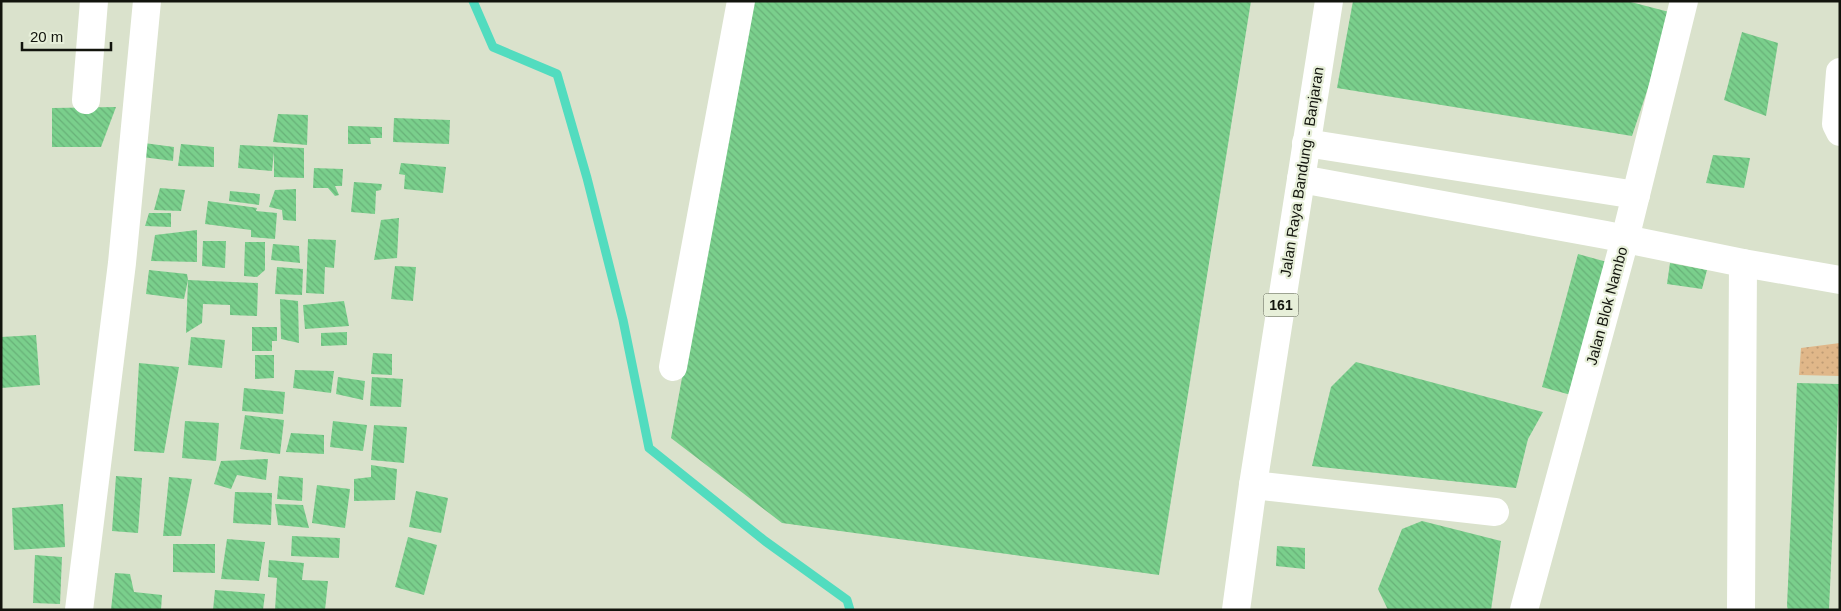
<svg xmlns="http://www.w3.org/2000/svg" width="1841" height="611" font-family="Arial,sans-serif">
  <style>
    .grass { fill: url(#grass-dots) }
    .lines { fill: none; stroke-linecap: round; stroke-linejoin: round }
    .stream { stroke: #52dcbf; stroke-width: 9 }
    .building { fill: url(#building-back-hatch) }
    .minor { stroke: #fff; stroke-width: 28 }
    .major { stroke: #fff; stroke-width: 28 }
    .labels { text-anchor: middle; stroke-width: 4.5; stroke-linejoin: round; paint-order: stroke }
    .shield { fill: #e7efd9; stroke: #52564a; stroke-width: 1 }
    .shield-label { font-size: 14px; font-weight: bold; fill: #12140d }
    .street-label { font-size: 15px; fill: #12140d; stroke: #e7efd9 }
  </style>
  <defs>
    <pattern id="grass-dots" width="8" height="8" patternUnits="userSpaceOnUse" patternTransform="scale(1.25)"><rect width="8" height="8" fill="#e0b789"/><path d="M2 2h.1M6 6h.1" fill="none" stroke="#bf9c75" stroke-width="1.8" stroke-linecap="round"/></pattern>
    <pattern id="building-back-hatch" width="6" height="6" patternUnits="userSpaceOnUse" patternTransform="scale(1.25)"><rect width="6" height="6" fill="#7acf8c"/><path d="M-1 5l2 2M0 0l6 6M5-1l2 2" fill="none" stroke="#68b178"/></pattern>
  </defs>
  <rect width="100%" height="100%" fill="#dae2cc"/>
  <path class="grass" d="M1840 343V376L1799 375 1801 348Z"/>
  <g class="lines">
    <path class="stream" d="M473 1 493 47 557 74 587 178 623 320 649 448 765 541 847 600 850 610"/>
  </g>
  <g class="building">
    <path d="M751 1H1251L1159 575 782 523 671 438Z"/>
    <path d="M1353 1H1627L1673 13 1632 136 1337 88Z"/>
    <path d="M1742 32 1778 43 1766 116 1724 100Z"/>
    <path d="M116 107 101 147H52V108Z"/>
    <path d="M278 114 308 115 307 145 273 142Z"/>
    <path d="M394 118 450 120 449 144 393 142Z"/>
    <path d="M348 126 382 127V138H370L371 144H348Z"/>
    <path d="M144 143 174 147 173 161 142 157Z"/>
    <path d="M181 144 214 147V167L178 166Z"/>
    <path d="M240 145 304 148V178L274 177V152L272 171 238 168Z"/>
    <path d="M1713 155 1750 158 1744 188 1706 183Z"/>
    <path d="M401 163 446 167 443 193 404 189 405 175 399 174Z"/>
    <path d="M314 168 343 169 342 186H335L339 195 335 196 328 188H313Z"/>
    <path d="M354 182 382 184 381 190 376 191 375 214 351 212Z"/>
    <path d="M160 188 185 190 181 211 154 210Z"/>
    <path d="M296 189V221L283 220 282 210 269 207 275 190Z"/>
    <path d="M230 191 260 194 259 205 229 201Z"/>
    <path d="M208 201 257 208 256 211 277 213 275 239 251 237V230L205 224Z"/>
    <path d="M149 213H171V227L145 226Z"/>
    <path d="M399 218 397 258 374 260 381 220Z"/>
    <path d="M197 230V262L151 261 155 235Z"/>
    <path d="M308 239 336 240 334 268 325 267 324 294 306 293Z"/>
    <path d="M203 241H226L225 268 202 266Z"/>
    <path d="M245 242H265V270L257 277 244 276Z"/>
    <path d="M273 244 299 246 300 263 271 260Z"/>
    <path d="M1578 254 1607 262 1571 395 1542 387Z"/>
    <path d="M1670 263 1707 270 1702 289 1667 284Z"/>
    <path d="M395 266 416 267 413 301 391 299Z"/>
    <path d="M277 267 303 269 302 295 275 294Z"/>
    <path d="M149 270 187 274 188 280 258 283 257 316 230 315V305L203 304 202 323 186 333 188 280 184 299 146 294Z"/>
    <path d="M280 299 298 301 299 343 281 339Z"/>
    <path d="M344 301 349 326 305 329 303 305Z"/>
    <path d="M252 327H277V341H272V351H252Z"/>
    <path d="M347 332V345L321 346V333Z"/>
    <path d="M36 335 40 385 1 388V337Z"/>
    <path d="M191 337 225 340 222 368 188 365Z"/>
    <path d="M373 353 392 354V375L371 374Z"/>
    <path d="M255 355H274V378L255 379Z"/>
    <path d="M1356 362 1543 412 1528 439 1516 488 1312 466 1331 387Z"/>
    <path d="M139 363 179 367 164 453 134 451Z"/>
    <path d="M295 370 334 371 331 393 293 388Z"/>
    <path d="M338 377 365 381 363 400 336 394Z"/>
    <path d="M372 377 403 379 401 407 370 406Z"/>
    <path d="M1797 383 1839 384 1829 610H1788L1787 606Z"/>
    <path d="M244 388 285 392 283 414 242 411Z"/>
    <path d="M245 415 284 420 280 454 240 449Z"/>
    <path d="M185 421 219 423 216 461 182 458Z"/>
    <path d="M333 421 367 425 363 451 330 447Z"/>
    <path d="M374 425 407 427 404 463 371 460Z"/>
    <path d="M291 433 324 435V454L286 452Z"/>
    <path d="M268 459 266 480 237 475 231 489 214 484 221 461Z"/>
    <path d="M371 465 397 469 395 500 354 501V479L371 477Z"/>
    <path d="M116 476 142 478 138 533 112 531Z"/>
    <path d="M279 476 303 478 302 501 277 499Z"/>
    <path d="M169 477 192 479 181 536H163Z"/>
    <path d="M317 485 350 489 345 528 312 523Z"/>
    <path d="M416 491 448 498 441 533 409 527Z"/>
    <path d="M235 492 272 493 271 525 233 523Z"/>
    <path d="M63 504 65 547 14 550 12 508Z"/>
    <path d="M275 504 303 505 309 528 278 525Z"/>
    <path d="M1422 521 1501 541 1491 610H1388L1378 589 1402 529Z"/>
    <path d="M292 536 340 538 339 558 291 556Z"/>
    <path d="M408 537 437 545 424 595 395 587Z"/>
    <path d="M227 539 265 542 259 581 221 579Z"/>
    <path d="M173 544H215V573L173 572Z"/>
    <path d="M1277 546 1305 548V569L1276 566Z"/>
    <path d="M35 555 62 557 60 604 33 603Z"/>
    <path d="M269 560 304 563 302 580 328 581 325 610H275L277 578 268 577Z"/>
    <path d="M115 573 130 574 134 592 162 595 161 610H111Z"/>
    <path d="M215 590 265 594 263 610H213Z"/>
  </g>
  <g class="lines">
    <g class="minor">
      <path d="M1840 72 1836 124 1840 132"/>
      <path d="M86 100 94 1"/>
      <path d="M1306 143 1636 195"/>
      <path d="M1301 179 1606 235 1743 263 1840 280"/>
      <path d="M673 367 741 1"/>
      <path d="M1253 485 1495 512"/>
      <path d="M79 610 122 263 147 1"/>
      <path d="M1524 610 1625 239 1684 1"/>
      <path d="M1741 610 1743 263"/>
    </g>
    <path class="major" d="M1236 610 1253 485 1329 1"/>
  </g>
  <g class="labels">
    <rect class="shield" x="1263.5" y="293.5" width="35" height="23" rx="4"/>
    <g class="shield-label">
      <text x="1281" y="310">161</text>
    </g>
    <g class="street-label">
      <text transform="translate(1302 172) rotate(-81)" y="5">Jalan Raya Bandung - Banjaran</text>
      <text transform="translate(1607 306) rotate(-75)" y="5">Jalan Blok Nambo</text>
    </g>
  </g>
  <rect width="1841" height="611" fill="none" stroke="#12140d" stroke-width="5"/>
  <path d="M22 42v8h89v-8" fill="none" stroke="#12140d" stroke-width="2.5"/>
  <text x="30" y="42" font-size="15" fill="#12140d" stroke="#e7efd9" stroke-width="4" paint-order="stroke">20 m</text>
</svg>
